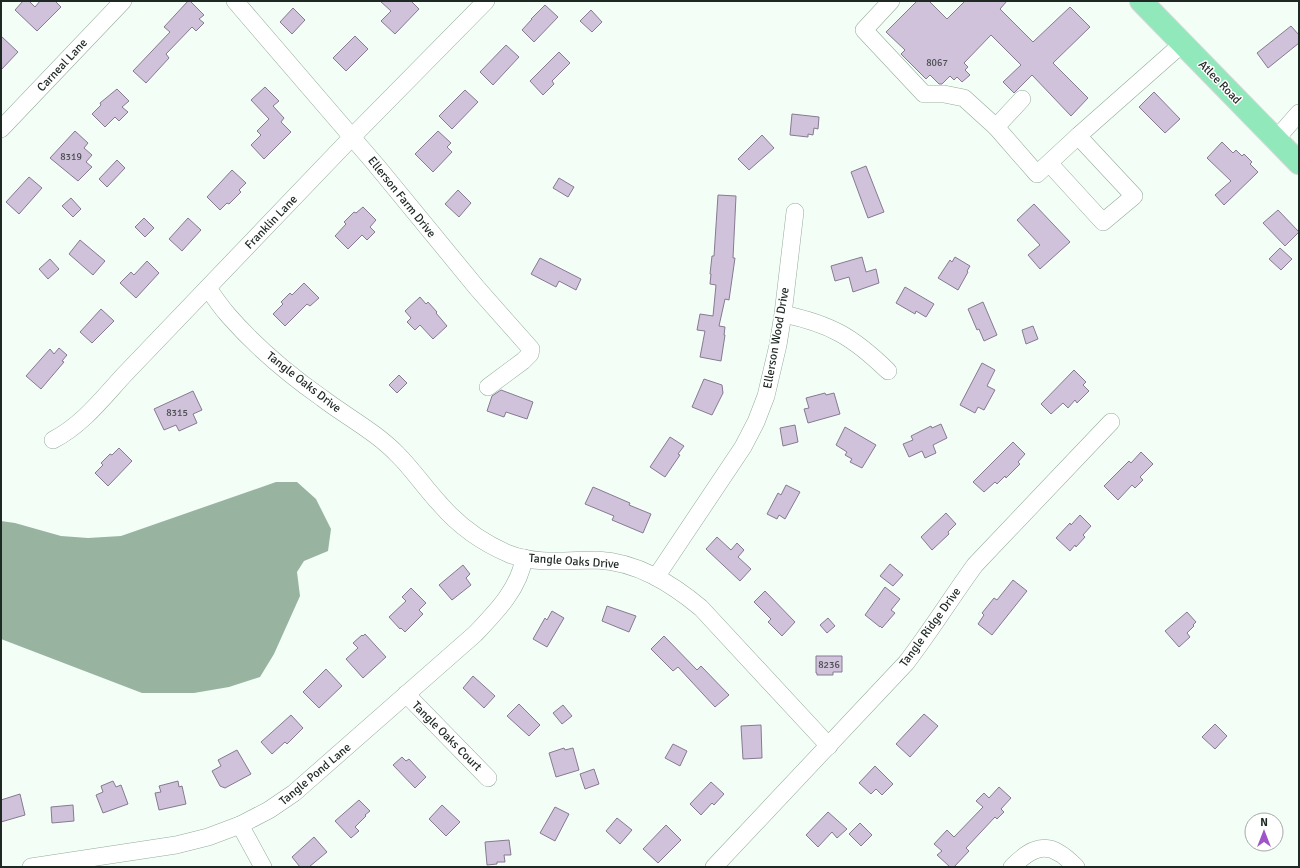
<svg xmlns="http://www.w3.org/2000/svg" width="1300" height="868" font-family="Signika,sans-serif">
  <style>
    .water { fill: #98b4a1 }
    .building { fill: #cfc2da; stroke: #877a91 }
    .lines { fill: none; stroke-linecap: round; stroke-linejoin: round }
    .minor-casing { stroke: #93ac9b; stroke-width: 18 }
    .major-casing { stroke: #d7d8d7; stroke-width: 24 }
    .minor { stroke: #fff; stroke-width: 17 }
    .major { stroke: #91e8ba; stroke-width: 22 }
    .labels { text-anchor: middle; stroke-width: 3; stroke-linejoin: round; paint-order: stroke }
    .number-label { font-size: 10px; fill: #4b4f51 }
    .street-label { font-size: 12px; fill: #1f2923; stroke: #fff }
  </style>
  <rect width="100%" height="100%" fill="#f3fef7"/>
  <path class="water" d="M276 482H297L316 499 331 529 328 551 304 561 297 572 300 596 274 654 260 677 229 687 194 693H142L1 639V521L15 523 61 536 88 538 121 536Z"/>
  <g class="building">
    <path d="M23 1H29L35 7 40 1H55L61 7 37 31 15 10Z"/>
    <path d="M188 1H190L204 15 199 19 204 23 196 31 192 27 166 54 169 58 146 83 133 71 170 32 164 27Z"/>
    <path d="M380 1H411L419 9 395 34 381 21 391 11Z"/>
    <path d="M917 1H929L947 19 965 1H1007L1000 9 1033 42 1070 7 1090 27 1053 63 1088 98 1071 116 1032 75 1014 93 1003 82 1021 65 991 35 964 63 968 67 965 70 970 75 962 82 957 77 954 80 950 76 942 84H939L930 75 926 79 901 54 905 50 886 32Z"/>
    <path d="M545 5 558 17 534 42 522 30 532 19H531Z"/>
    <path d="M293 8 305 20 292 34 280 22Z"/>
    <path d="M591 10 602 22 592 32 580 21Z"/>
    <path d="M1291 26 1299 35V43L1268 68 1257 53Z"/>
    <path d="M1 36 18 52 1 70Z"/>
    <path d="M355 36 368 49 346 71 333 58Z"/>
    <path d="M506 45 519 57 493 85 480 72Z"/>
    <path d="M559 52 570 63 552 81 554 84 543 95 530 81Z"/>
    <path d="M265 87 279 101 273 106 284 118 281 122 291 132 264 159 251 145 261 135 257 131 269 119 251 100Z"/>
    <path d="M117 89 129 101 122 107 128 112 119 121 115 117 105 127 92 114 101 105 100 103Z"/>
    <path d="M465 90 478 102 452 129 439 116Z"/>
    <path d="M1154 92 1180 119 1165 133 1139 107Z"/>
    <path d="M792 114 819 117 818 129 814 128 813 135 808 134V137L790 135Z"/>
    <path d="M75 131 88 143 84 148 92 155 86 162 92 167 78 181 50 158Z"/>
    <path d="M438 131 451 143 447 147 452 152 433 172 415 154Z"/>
    <path d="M762 135 774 148 749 170 738 159Z"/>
    <path d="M1222 142 1233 153 1236 150 1242 156 1244 154 1252 162 1250 164 1258 172 1224 205 1215 195 1231 181 1207 158Z"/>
    <path d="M117 160 125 168 107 187 99 179Z"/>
    <path d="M866 166 884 212 868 218 851 172Z"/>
    <path d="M232 170 246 183 239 190 241 192 229 204 227 203 220 210 207 197Z"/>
    <path d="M29 177 42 188 19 214 6 202Z"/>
    <path d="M559 178 574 187 568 197 553 188Z"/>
    <path d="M458 190 471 203 459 217 445 204Z"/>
    <path d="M718 195 736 196 733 258H735L729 300 725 299 719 326 725 327 724 335H725L721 361 700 357 705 331 697 330 700 314 713 316 716 285 710 284 711 274H710L712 256H714Z"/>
    <path d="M71 198 81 209 73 217 62 206Z"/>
    <path d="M1034 204 1070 242 1040 269 1028 255 1040 245 1017 220Z"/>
    <path d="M363 207 376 220 370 227 375 232 367 240 362 235 348 249 335 236 346 224 344 222 354 212 356 213Z"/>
    <path d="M1278 210 1299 232 1285 246 1263 223Z"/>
    <path d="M144 218 154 228 145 237 135 227Z"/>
    <path d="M188 218 201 230 182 251 169 239Z"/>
    <path d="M80 240 105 261 93 275 69 254Z"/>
    <path d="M1280 248 1292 259 1281 270 1269 259Z"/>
    <path d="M862 257 866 272 876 269 879 283 853 292 849 277 835 281 831 266Z"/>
    <path d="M955 257 970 266 967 271 968 272 958 290 938 278 950 260 952 262Z"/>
    <path d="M540 258 581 279 576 290 559 281 556 287 531 274Z"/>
    <path d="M50 259 59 269 48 279 39 269Z"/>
    <path d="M147 261 159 273 136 298 120 283 131 272 134 275Z"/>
    <path d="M304 283 319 298 310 306 307 304 285 326 273 314 283 304 281 302 290 293 292 295Z"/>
    <path d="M905 287 934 304 926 317 916 311 915 314 896 303Z"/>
    <path d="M420 297 426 304 428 302 437 312 436 313 447 326 433 339 420 325 415 330 407 322 411 318 405 311Z"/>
    <path d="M983 302 997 335 984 341 979 329 977 330 968 309Z"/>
    <path d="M101 309 114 321 92 343 80 332Z"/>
    <path d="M1033 326 1038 339 1026 344 1022 330Z"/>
    <path d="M59 348 67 355 62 361 64 362 41 389 26 376 50 349 54 354Z"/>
    <path d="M982 363 995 370 987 386 995 390 984 410 978 407 975 413 960 405Z"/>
    <path d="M1074 370 1086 382 1083 385 1089 391 1077 403 1075 400 1068 408 1063 403 1051 414 1041 404Z"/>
    <path d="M399 375 407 383 397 393 389 385Z"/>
    <path d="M704 379 722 385 723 393 712 415 692 407Z"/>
    <path d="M501 390 533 402 527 419 506 412 504 417 487 411 492 396Z"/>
    <path d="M193 391 202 410 193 414 197 423 179 431 176 425 164 430 154 409Z"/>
    <path d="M825 393 826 395 834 393 840 414 808 423 804 409 809 408 806 398Z"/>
    <path d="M941 424 947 438 933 445 936 453 925 458 922 451 909 457 903 444 913 440 911 436 931 426 932 428Z"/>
    <path d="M795 425 798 442 783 446 780 428Z"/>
    <path d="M845 427 876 445 862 468 850 462 852 459 845 455 847 452 836 445Z"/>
    <path d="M670 437 684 446 678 454 680 455 665 477 650 467Z"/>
    <path d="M1013 442 1025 454 1018 462 1020 464 1006 478 1005 476 997 484 995 482 984 492 973 482Z"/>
    <path d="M119 448 132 461 108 486 95 473 103 465 101 463 110 454 112 455Z"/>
    <path d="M1141 452 1153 464 1140 477 1143 480 1135 488 1132 485 1118 500 1104 486 1129 461 1131 463Z"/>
    <path d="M786 485 800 492 785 519 779 515 777 519 767 514 778 493 781 495Z"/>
    <path d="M593 487 630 503 629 505 651 514 643 533 612 520 614 516 585 504Z"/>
    <path d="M946 513 956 524 948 532 949 534 932 550 921 537Z"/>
    <path d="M1080 515 1091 526 1083 535 1085 537 1076 547 1075 545 1070 551 1056 538 1070 523 1071 525Z"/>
    <path d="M717 537 731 550 737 543 744 550 738 557 751 569 740 581 706 549Z"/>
    <path d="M890 564 903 575 893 586 880 576Z"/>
    <path d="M463 565 470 574 466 578 471 585 452 600 439 585Z"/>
    <path d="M1013 580 1027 591 992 635 978 624 984 615 982 613 994 598 997 600Z"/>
    <path d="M885 587 900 599 891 610 895 613 882 628 880 626V627L865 615Z"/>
    <path d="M411 588 426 603 419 610 423 614 405 632 401 628 400 629 389 617 406 601 402 597Z"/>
    <path d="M765 591 795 622 782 636 768 622 771 619 754 602Z"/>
    <path d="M607 606 636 616 629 632 602 621Z"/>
    <path d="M552 611 564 618 547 647 533 639 545 618 547 620Z"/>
    <path d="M1187 612 1196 622 1193 625 1194 626 1187 633 1190 637 1179 647 1165 631Z"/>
    <path d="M828 618 835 626 827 633 820 625Z"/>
    <path d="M365 634 386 657 363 678 346 659 358 648 353 643 362 635 363 636Z"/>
    <path d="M664 636 697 670 701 666 729 695 715 707 678 667 673 671 651 649Z"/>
    <path d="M816 656H842V672H833V675H817V673H816Z"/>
    <path d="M326 669 342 686 319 708 303 692Z"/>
    <path d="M473 676 495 696 484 708 463 688Z"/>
    <path d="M519 704 540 725 529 736 507 716Z"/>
    <path d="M563 705 572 716 562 724 553 713Z"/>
    <path d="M924 714 938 726 910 757 896 744Z"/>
    <path d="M291 715 303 728 287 744 285 742 272 754 261 742Z"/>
    <path d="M1215 724 1227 736 1215 749 1202 737Z"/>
    <path d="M761 725 762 758 743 759 741 726Z"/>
    <path d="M673 744 687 751 680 766 665 758Z"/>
    <path d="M564 748 565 750 573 748 579 770 556 777 549 753Z"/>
    <path d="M237 750 251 774 225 788 220 786 212 771 221 766 218 760Z"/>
    <path d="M402 757 406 761 409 759 426 777 415 788 393 765Z"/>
    <path d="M875 766 893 784 882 795 876 789 871 794 859 783Z"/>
    <path d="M594 769 599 784 585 789 580 774Z"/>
    <path d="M113 781 116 787 121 785 128 804 103 813 96 795 103 792 101 786Z"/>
    <path d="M178 781 179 787 182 786 186 804 159 810 155 793 161 792 159 786Z"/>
    <path d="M711 782 724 794 714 805 712 803 701 815 690 804Z"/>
    <path d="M999 787 1011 798 1001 809 1004 812 997 819 995 817 966 848 969 851 954 867H950L937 855 942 851 934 844 947 830 954 837 983 807 976 801 984 793 989 798Z"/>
    <path d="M20 794 25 815 1 822V800Z"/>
    <path d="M359 800 370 811 365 815 366 816 355 827 359 831 351 838 335 821Z"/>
    <path d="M73 805 74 821 52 823 51 807Z"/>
    <path d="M442 805 460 822 446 836 429 819Z"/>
    <path d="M555 807 569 814 555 841 540 833Z"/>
    <path d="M828 812 847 829 837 838 832 832 818 847 806 835Z"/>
    <path d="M617 818 632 830 620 844 606 831Z"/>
    <path d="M860 823 872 835 861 846 849 834Z"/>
    <path d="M666 825 681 840 658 863 643 849Z"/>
    <path d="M314 837 327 852 309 867H300L292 857Z"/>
    <path d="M509 840 511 855H504L505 862H497V864L487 865 485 842Z"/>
  </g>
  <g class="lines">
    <g class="minor-casing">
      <g id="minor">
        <path d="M235 1 376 165 477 288 531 349 530 354 523 361 488 387"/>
        <path d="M891 1 864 30 924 94H944L964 98 996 127 1022 99"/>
        <path d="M996 127 1037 174 1078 136 1134 196 1103 222 1049 163"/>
        <path d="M1 129 123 1"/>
        <path d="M1078 136 1182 44"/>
        <path d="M1276 139 1299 113"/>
        <path d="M208 288C214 297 221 307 228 315 255 346 288 374 322 398 347 417 376 432 398 455 413 470 425 488 440 504 458 525 483 543 509 554 537 565 568 560 597 560 637 562 671 583 701 608L829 746"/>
        <path d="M783 314C831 324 853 337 888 371"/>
        <path d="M53 440C82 425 102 399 124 375L352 137 486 1"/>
        <path d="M656 577 743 447 756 422 766 396 778 345 783 314 795 212"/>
        <path d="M406 694 488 778"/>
        <path d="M240 825 263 867"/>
        <path d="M31 867 176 845 208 837 240 825 269 810 294 793 475 634C496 612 519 589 524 558"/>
        <path d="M714 867 906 663C930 632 951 598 975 565L1111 422"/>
        <path d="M1012 867C1025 854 1041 841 1059 853 1065 856 1071 862 1076 867"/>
      </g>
    </g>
    <g class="major-casing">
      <path id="major" d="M1141 1 1299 163"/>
    </g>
    <use href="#minor" class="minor"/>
    <use href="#major" class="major"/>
  </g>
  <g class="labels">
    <g class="number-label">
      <text x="937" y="66">8067</text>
      <text x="71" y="160">8319</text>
      <text x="177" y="416">8315</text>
      <text x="829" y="668">8236</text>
    </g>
    <g class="street-label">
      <text transform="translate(62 65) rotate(-47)" y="4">Carneal Lane</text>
      <text transform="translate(1220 82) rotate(46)" y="4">Atlee Road</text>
      <text transform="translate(402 197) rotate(51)" y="4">Ellerson Farm Drive</text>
      <text transform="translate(271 222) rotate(-46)" y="4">Franklin Lane</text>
      <text transform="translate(776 338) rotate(-80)" y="4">Ellerson Wood Drive</text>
      <text transform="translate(304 382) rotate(38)" y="4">Tangle Oaks Drive</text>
      <text transform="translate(574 561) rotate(4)" y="4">Tangle Oaks Drive</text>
      <text transform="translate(930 627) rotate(-54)" y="4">Tangle Ridge Drive</text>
      <text transform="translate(447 736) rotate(45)" y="4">Tangle Oaks Court</text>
      <text transform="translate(315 774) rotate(-40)" y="4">Tangle Pond Lane</text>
    </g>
  </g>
  <rect width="1300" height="868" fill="none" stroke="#1f2923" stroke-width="4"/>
  <g transform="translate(1264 832)"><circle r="19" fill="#ffffff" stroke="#a5a9a7"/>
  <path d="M0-3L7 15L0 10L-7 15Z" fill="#9d55c8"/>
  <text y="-6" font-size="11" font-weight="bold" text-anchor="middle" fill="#1f2923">N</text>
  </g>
</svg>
